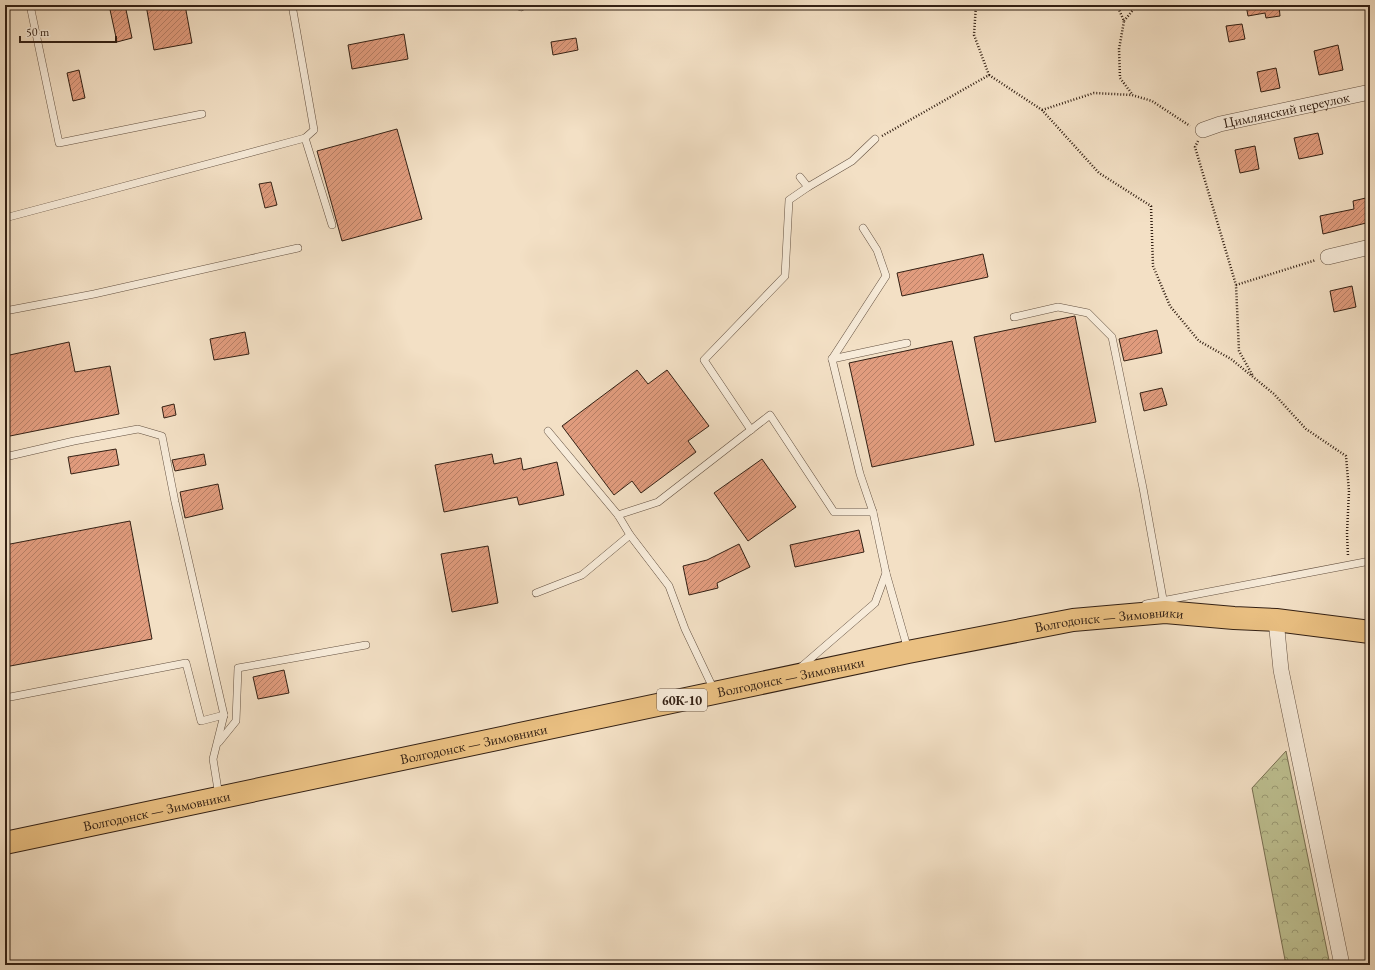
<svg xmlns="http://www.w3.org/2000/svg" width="1375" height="970" font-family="'EB Garamond',serif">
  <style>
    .forest { fill: url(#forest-crowns); stroke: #787053 }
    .building { fill: url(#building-hatch); stroke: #332014 }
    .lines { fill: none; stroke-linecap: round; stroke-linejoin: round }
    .service-casing { stroke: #635040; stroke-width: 8 }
    .minor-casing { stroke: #635040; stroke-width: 16 }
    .primary-casing { stroke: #332014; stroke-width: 24 }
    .path { stroke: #332014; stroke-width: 2.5; stroke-dasharray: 1 2; stroke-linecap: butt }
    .service { stroke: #f7ebd9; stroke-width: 7 }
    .minor { stroke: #f7ebd9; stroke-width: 15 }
    .primary { stroke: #eac082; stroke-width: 22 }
    .labels { text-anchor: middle; stroke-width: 4; stroke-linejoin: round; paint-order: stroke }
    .shield { fill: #f7ebd9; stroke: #6e5d4f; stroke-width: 1 }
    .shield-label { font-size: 13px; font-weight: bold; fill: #332014 }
    .street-label { font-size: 14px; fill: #332014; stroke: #f7ebd9 }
  </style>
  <defs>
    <pattern id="forest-crowns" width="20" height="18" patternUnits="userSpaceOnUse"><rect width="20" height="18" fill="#bec192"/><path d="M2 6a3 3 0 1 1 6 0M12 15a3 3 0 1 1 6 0" fill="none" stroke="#9b9c76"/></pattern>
    <pattern id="building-hatch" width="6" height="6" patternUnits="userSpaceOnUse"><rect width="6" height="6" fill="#e19c7e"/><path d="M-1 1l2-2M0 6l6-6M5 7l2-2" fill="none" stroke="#b77f66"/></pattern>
  </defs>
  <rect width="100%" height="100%" fill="#f3e0c5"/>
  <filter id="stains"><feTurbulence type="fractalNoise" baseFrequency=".005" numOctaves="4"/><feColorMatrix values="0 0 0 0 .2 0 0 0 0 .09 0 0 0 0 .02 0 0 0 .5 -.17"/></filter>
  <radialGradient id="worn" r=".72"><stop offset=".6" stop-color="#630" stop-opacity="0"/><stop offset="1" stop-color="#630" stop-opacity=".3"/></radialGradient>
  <path class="forest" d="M1286 751 1330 965H1286L1252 788Z"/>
  <g class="building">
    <path d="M109 5H125L132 38 117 42Z"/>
    <path d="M146 5H185L192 43 154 50Z"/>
    <path d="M1246 5H1279L1280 16 1266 18 1265 13 1248 16Z"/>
    <path d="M1242 24 1245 39 1229 42 1226 26Z"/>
    <path d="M404 34 408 59 352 69 348 45Z"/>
    <path d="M576 38 578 50 553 55 551 42Z"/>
    <path d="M1338 45 1343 70 1319 75 1314 51Z"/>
    <path d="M1276 68 1280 88 1261 92 1257 72Z"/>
    <path d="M79 70 85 98 73 101 67 73Z"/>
    <path d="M397 129 422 219 342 241 317 151Z"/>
    <path d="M1318 133 1323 154 1299 159 1294 138Z"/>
    <path d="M1255 146 1259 169 1240 173 1235 150Z"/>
    <path d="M271 182 277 205 265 208 259 184Z"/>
    <path d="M1370 197V222L1323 234 1320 216 1354 209 1353 201Z"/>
    <path d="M983 254 988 277 902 296 897 273Z"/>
    <path d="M1352 286 1356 307 1334 312 1330 291Z"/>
    <path d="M1075 316 1096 422 995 442 974 337Z"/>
    <path d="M1157 330 1162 353 1124 361 1119 339Z"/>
    <path d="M245 332 249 354 214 360 210 339Z"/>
    <path d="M952 341 974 445 872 467 849 363Z"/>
    <path d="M69 342 75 372 110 366 119 414 5 437V356Z"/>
    <path d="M637 370 648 384 667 370 709 426 688 441 696 452 641 493 632 481 614 495 562 426Z"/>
    <path d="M1162 388 1167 405 1144 411 1140 393Z"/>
    <path d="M174 404 176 415 164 418 162 407Z"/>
    <path d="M116 449 119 465 71 474 68 457Z"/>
    <path d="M204 454 206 465 175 471 172 460Z"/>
    <path d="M492 454 494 464 521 458 523 470 557 462 564 495 519 505 517 497 444 512 435 465Z"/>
    <path d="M762 459 796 507 748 541 714 493Z"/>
    <path d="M218 484 223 509 185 518 180 492Z"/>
    <path d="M130 521 152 639 5 667V545Z"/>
    <path d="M859 530 864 552 795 567 790 545Z"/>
    <path d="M739 544 750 567 717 583 718 588 689 595 683 566 707 560Z"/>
    <path d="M488 546 498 603 452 612 441 554Z"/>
    <path d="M284 670 289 693 258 699 253 677Z"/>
  </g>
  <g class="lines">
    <g class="service-casing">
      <g id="service">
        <path d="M30 5 59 143 202 114"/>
        <path d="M292 5 314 130 305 138 332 225"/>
        <path d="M516 5 521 7"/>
        <path d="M800 177 808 187 852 161 875 139"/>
        <path d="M5 218 305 138"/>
        <path d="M5 311 94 294 298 248"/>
        <path d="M1014 317 1058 307 1088 313 1112 337 1143 488 1165 610"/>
        <path d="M907 343 832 359 860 474 873 512 886 573 908 650"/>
        <path d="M832 359 886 276 877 250 863 228"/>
        <path d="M751 430 704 360 785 276 789 200 808 187"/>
        <path d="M5 457 74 441 138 429 162 436 175 502 224 715 213 759 219 796"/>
        <path d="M618 515 658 502 770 415 834 512H873"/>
        <path d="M630 535 669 586 685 629 714 690"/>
        <path d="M536 593 582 575 630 535 618 515 548 431"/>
        <path d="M1146 604 1370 561"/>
        <path d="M801 667 875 603 886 573"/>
        <path d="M5 698 186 663 201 721 224 715"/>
        <path d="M219 742 236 721 238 668 366 645"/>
      </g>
    </g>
    <g class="minor-casing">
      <g id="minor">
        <path id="s1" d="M1203 130 1220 124 1370 92"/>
        <path d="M1328 257 1370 247"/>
        <path d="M1276 620 1281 670 1342 965"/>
      </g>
    </g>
    <g class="primary-casing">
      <g id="primary">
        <path id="s2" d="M5 843 908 652 1073 620 1165 612 1234 618 1276 620 1370 632"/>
      </g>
    </g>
    <g class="path">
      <path d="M1117 5 1124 21 1119 49 1120 78 1132 94"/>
      <path d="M1124 21 1137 5"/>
      <path d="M989 75 1042 110 1099 173 1151 206 1153 266 1170 306 1199 341 1231 359 1274 394 1306 429 1346 456 1349 491 1347 533 1348 556"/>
      <path d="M1042 110 1094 93 1132 95 1152 101 1190 126"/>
      <path d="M882 136 989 75 974 35 976 5"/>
      <path d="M1198 141 1195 147 1236 285 1239 351 1253 376"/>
      <path d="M1236 285 1316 260"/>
    </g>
    <use href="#service" class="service"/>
    <use href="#minor" class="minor"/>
    <use href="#primary" class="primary"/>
  </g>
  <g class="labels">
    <rect class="shield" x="657" y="689" width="50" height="22" rx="3"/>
    <g class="shield-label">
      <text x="682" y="705">60К-10</text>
    </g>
    <g class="street-label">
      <text dy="5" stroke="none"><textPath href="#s1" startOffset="86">Цимлянский переулок</textPath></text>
      <text dy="5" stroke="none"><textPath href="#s2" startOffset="1127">Волгодонск — Зимовники</textPath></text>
      <text dy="5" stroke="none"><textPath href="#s2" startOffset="803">Волгодонск — Зимовники</textPath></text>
      <text dy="5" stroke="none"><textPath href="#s2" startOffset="479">Волгодонск — Зимовники</textPath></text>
      <text dy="5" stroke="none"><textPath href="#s2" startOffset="155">Волгодонск — Зимовники</textPath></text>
    </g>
  </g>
  <rect width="1375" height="970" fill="none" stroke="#f3e0c5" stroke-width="20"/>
  <rect x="6" y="6" width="1363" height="958" fill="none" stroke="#332014" stroke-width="2"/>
  <rect x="10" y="10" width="1355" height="950" fill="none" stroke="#332014"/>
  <path d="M20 36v6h96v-6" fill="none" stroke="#332014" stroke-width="2"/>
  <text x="26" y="36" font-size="12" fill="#332014" stroke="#f7ebd9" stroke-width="3" paint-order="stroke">50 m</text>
  <rect width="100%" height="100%" filter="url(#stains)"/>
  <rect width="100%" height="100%" fill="url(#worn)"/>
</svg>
